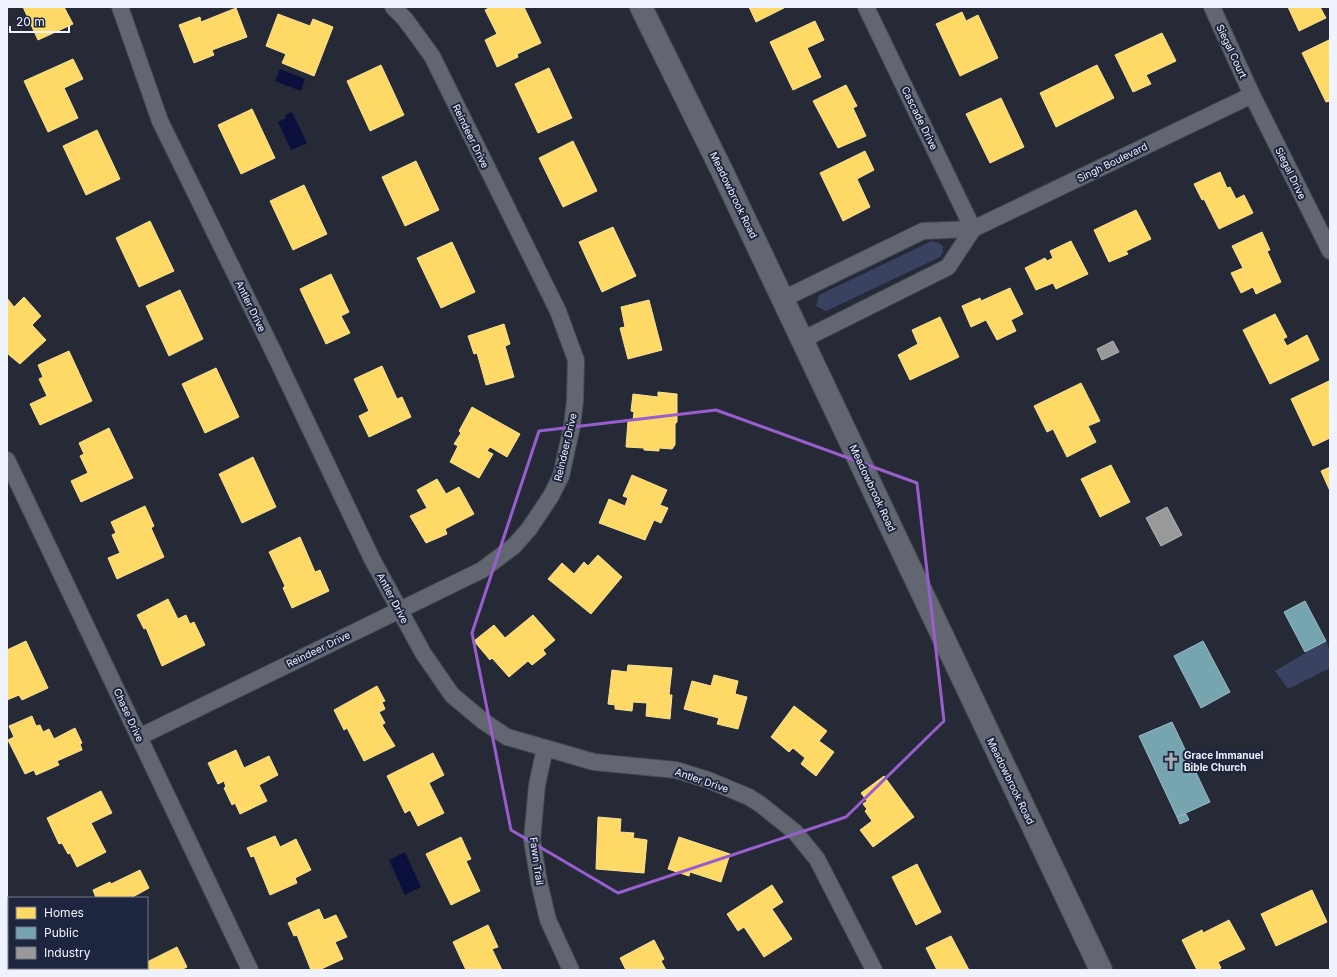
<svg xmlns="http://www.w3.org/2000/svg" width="1337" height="977" font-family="Inter,sans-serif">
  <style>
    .green { fill: #394361 }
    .water { fill: #0a0f3c }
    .homes { fill: #ffd966; stroke: #fae193 }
    .public { fill: #76a5af; stroke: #9abcc6 }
    .industry { fill: #999; stroke: #b3b4b7 }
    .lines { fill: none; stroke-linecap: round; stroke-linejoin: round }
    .street-casing { stroke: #454953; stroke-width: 18 }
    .secondary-casing { stroke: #454953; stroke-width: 24 }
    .street { stroke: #626670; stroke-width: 16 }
    .secondary { stroke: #626670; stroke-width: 22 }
    .marked { fill: none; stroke: #985ece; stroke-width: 3; stroke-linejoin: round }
    .labels { text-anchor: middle; stroke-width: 4; stroke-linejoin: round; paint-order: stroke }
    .street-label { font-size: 10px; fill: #eff3fd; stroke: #1e263f }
    .poi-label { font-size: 10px; font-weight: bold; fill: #eff3fd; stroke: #1e263f; text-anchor: start }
  </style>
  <rect width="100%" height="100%" fill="#262a37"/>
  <g class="green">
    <path d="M932 241 939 243 943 246V252L940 257 826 311 816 306 819 295Z"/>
    <path d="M1326 641 1330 650V668L1288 689 1275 671Z"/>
  </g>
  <g class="water">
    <path d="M280 69 305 79 301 91 275 81Z"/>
    <path d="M292 112 307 143 291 150 278 122 286 118 285 115Z"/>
    <path d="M405 852 421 887 405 895 389 860Z"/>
  </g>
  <g class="homes">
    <path d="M23 7H64L73 24 38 40Z"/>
    <path d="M491 7H524L541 43 517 54 518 57 497 67 485 40 497 34 485 10Z"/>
    <path d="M749 7H783L784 8 756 22Z"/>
    <path d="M1288 7H1320L1326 18 1299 31Z"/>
    <path d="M236 8 247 37 212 50 214 55 194 63 179 25 200 17 201 22Z"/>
    <path d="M962 12 966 21 978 15 998 58 960 76 936 24Z"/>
    <path d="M278 14 310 26 313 19 333 27 314 76 282 63 286 54 266 46Z"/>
    <path d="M815 21 824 40 807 48 821 77 793 90 770 42Z"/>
    <path d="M1162 33 1176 61 1146 75 1151 84 1133 92 1115 55Z"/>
    <path d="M1329 40 1330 101 1326 102 1302 53Z"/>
    <path d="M73 59 83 79 64 88 78 118 48 132 24 81Z"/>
    <path d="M381 65 404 115 370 131 347 81Z"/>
    <path d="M1097 65 1114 98 1056 127 1040 93Z"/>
    <path d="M549 68 572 118 538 133 515 84Z"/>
    <path d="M846 85 857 106 853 108 866 136 838 148 813 101Z"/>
    <path d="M1001 98 1024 147 990 163 966 114Z"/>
    <path d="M252 109 275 158 241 174 218 125Z"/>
    <path d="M97 130 120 179 86 195 63 146Z"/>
    <path d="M573 141 597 191 563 207 539 158Z"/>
    <path d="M865 151 874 170 857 179 870 207 843 221 820 173Z"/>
    <path d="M416 161 439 210 405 226 382 177Z"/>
    <path d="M1220 172 1227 188 1230 187 1236 199 1244 195 1253 213 1219 229 1204 199 1202 200 1194 184Z"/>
    <path d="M304 185 327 234 293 250 270 201Z"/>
    <path d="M1136 210 1151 239 1126 251 1128 254 1109 262 1094 230Z"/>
    <path d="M150 221 174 271 139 287 116 238Z"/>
    <path d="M613 227 636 276 602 292 579 242Z"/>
    <path d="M1262 232 1270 250 1267 251 1281 282 1256 294 1253 287 1241 293 1231 273 1243 268 1232 246Z"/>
    <path d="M1071 241 1088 274 1056 289 1053 283 1036 290 1025 268 1045 258 1047 261 1053 258 1050 251Z"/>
    <path d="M452 242 475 292 441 308 417 258Z"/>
    <path d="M331 274 349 312 341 316 350 333 326 344 300 289Z"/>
    <path d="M1010 288 1023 314 1011 320 1016 331 997 340 986 320 971 327 962 306 980 298 981 301Z"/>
    <path d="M180 290 203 339 169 356 146 306Z"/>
    <path d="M24 297 41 316 32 325 46 340 20 364 9 355 8 351 7 353V298L14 307Z"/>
    <path d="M649 300 662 350 628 359 620 328 625 327 621 307Z"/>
    <path d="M1275 314 1287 337 1283 339 1287 346 1307 335 1319 360 1270 384 1243 330Z"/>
    <path d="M940 317 959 357 910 380 898 355 918 344 912 330Z"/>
    <path d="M504 324 510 344 505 346 514 377 486 385 477 353 474 354 468 336Z"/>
    <path d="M69 351 92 401 40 425 30 404 47 396 39 379 43 377 38 365Z"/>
    <path d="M382 366 397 399 402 397 411 417 369 437 359 416 369 411 354 379Z"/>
    <path d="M216 368 239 417 205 433 182 384Z"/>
    <path d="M1329 381 1330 438 1313 446 1291 399Z"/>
    <path d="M1081 383 1100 421 1088 426 1096 442 1067 457 1053 429 1047 432 1034 406Z"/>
    <path d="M658 392 677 394V422L675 424V445L672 449 659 448V451L644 450V448L626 447 628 421H633L634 412 631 411 633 394 658 397Z"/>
    <path d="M472 407 520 434 507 457 490 447 487 451 493 454 479 478 450 462 458 446 454 444 461 433 459 431Z"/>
    <path d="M109 428 133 478 81 502 71 481 88 473 80 456 84 454 79 443Z"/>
    <path d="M253 457 276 507 242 523 219 474Z"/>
    <path d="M1111 465 1130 502 1100 517 1081 479Z"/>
    <path d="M1330 467V491L1321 471Z"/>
    <path d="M632 475 667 490 660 505 668 508 661 523 654 520 645 540 599 523 609 499 625 506 628 498 623 496Z"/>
    <path d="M437 479 446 494 459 487 474 514 445 529 447 534 426 543 410 516 427 508 417 490Z"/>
    <path d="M145 506 154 526 151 528 164 557 117 579 108 558 120 553 112 535 116 533 111 522Z"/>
    <path d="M300 537 315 572 320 570 329 591 292 608 283 588 285 586 269 552Z"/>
    <path d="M598 555 622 577 591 614 548 579 562 563 574 574 584 562 588 566Z"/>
    <path d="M168 599 178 619 186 615 190 624 194 622 205 645 162 666 146 628 144 629 137 615Z"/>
    <path d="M533 615 555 640 543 650 546 654 532 665 528 661 509 677 492 658 490 660 474 641 494 625 505 638Z"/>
    <path d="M26 641 48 688 22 700 19 695 7 700V650Z"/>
    <path d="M628 665 672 668 669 695H672L670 719 646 716 647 703 633 702 632 711 615 709V705L608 704 612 670 627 672Z"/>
    <path d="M714 675 738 681 735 694 747 697 738 729 717 724 719 718 684 709 692 681 711 686Z"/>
    <path d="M377 686 385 701 382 702 385 709 379 712 385 723 382 725 395 746 364 761 347 728 344 730 334 710Z"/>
    <path d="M794 706 827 731 819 741 834 752 816 776 801 764 805 758 793 748 789 752 771 737Z"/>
    <path d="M32 716 36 726 40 725 43 732 49 729 54 739 75 728 82 743 80 744 82 750 57 761 59 765 36 775 34 770 25 774 8 740 14 737 9 726Z"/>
    <path d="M236 750 244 768 269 756 278 775 259 785 267 801 240 814 235 803 232 805 224 788 226 787 224 781 218 784 208 763Z"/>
    <path d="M433 753 444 775 429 783 444 813 418 826 410 810 405 813 387 776Z"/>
    <path d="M884 776 914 817 873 847 860 830 872 821 865 811 867 809 863 804 867 801 861 793Z"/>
    <path d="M101 791 112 813 91 823 106 852 77 867 70 853 68 854 62 843 59 844 47 818Z"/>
    <path d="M598 817 621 819 620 832 634 833 633 838 647 840 644 873 596 869Z"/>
    <path d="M275 836 280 847 296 839 311 870 295 878 297 883 270 895 254 856 251 857 247 848Z"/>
    <path d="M461 837 471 859 466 861 480 891 451 905 426 854Z"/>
    <path d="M679 837 730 854 721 882 690 872 689 876 668 869Z"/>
    <path d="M917 864 941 912 916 925 892 877Z"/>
    <path d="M140 870 149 888 131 898H96L93 890 110 882 111 884Z"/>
    <path d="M772 885 783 902 772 909 792 939 764 957 744 927 738 931 727 914Z"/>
    <path d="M1312 890 1327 922 1276 946 1261 914Z"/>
    <path d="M319 909 324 920 336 915 347 937 335 942 343 959 319 970H311L297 935 294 936 288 923Z"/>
    <path d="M1229 920 1245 949 1218 962 1221 968 1217 970H1197L1182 940 1202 930 1203 933Z"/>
    <path d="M488 925 498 947 492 949 502 970H466L453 942Z"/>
    <path d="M951 936 969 970H937L926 948Z"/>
    <path d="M654 940 664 959 661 961 666 970H626L620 958Z"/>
    <path d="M177 947 187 967 181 970H139L138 968H147V962Z"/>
    <path d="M9 963V968H41L42 970H7V964Z"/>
  </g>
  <g class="public">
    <path d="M1305 601 1326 641 1305 652 1284 612Z"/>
    <path d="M1203 641 1230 692 1201 708 1174 656Z"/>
    <path d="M1172 722 1210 802 1177 817 1139 736Z"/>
    <path d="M1186 814 1189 820 1180 824 1177 817Z"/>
  </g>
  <g class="industry">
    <path d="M1113 341 1119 352 1102 360 1097 349Z"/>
    <path d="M1167 507 1182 535 1161 546 1146 518Z"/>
  </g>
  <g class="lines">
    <g class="street-casing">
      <g id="street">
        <path d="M120 7 160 121 273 351 372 559 423 653 452 695 483 721 507 737 594 762 676 770 708 780 749 797 760 804 795 832 817 859 874 970"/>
        <path d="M866 7 973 229"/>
        <path d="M1212 7 1252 95 1330 251"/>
        <path d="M783 299 923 231 973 229 1252 95"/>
        <path d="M802 340 948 267 973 229"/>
        <path d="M7 460 250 970"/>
        <path d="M139 737 482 570 514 546 529 529 551 496 561 476 572 426 575 401 576 360 558 311 432 56 405 19 393 7"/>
        <path d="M545 748 537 785 532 840 539 882 548 920 571 970"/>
      </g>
    </g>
    <g class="secondary-casing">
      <path id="secondary" d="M641 7 721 169 1101 970"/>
    </g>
    <use href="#street" class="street"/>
    <use href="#secondary" class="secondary"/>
  </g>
  <path class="marked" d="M716 410 917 483 944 721 846 817 618 893 511 830 472 633 539 431Z"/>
  <defs>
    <g id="church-bare" transform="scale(1.38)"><path d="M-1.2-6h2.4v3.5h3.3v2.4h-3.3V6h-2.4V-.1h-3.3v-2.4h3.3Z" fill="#a9adb8" stroke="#1e263f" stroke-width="2.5" paint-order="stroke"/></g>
  </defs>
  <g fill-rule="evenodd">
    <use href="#church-bare" x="1171" y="761"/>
  </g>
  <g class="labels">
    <g class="street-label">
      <text transform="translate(1232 51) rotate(65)" y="4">Siegal Court</text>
      <text transform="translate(920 118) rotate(64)" y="4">Cascade Drive</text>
      <text transform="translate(471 136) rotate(64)" y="4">Reindeer Drive</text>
      <text transform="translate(1112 162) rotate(-26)" y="4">Singh Boulevard</text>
      <text transform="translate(1291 173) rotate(64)" y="4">Siegal Drive</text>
      <text transform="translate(734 195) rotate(64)" y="4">Meadowbrook Road</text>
      <text transform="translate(251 306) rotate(64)" y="4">Antler Drive</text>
      <text transform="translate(565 447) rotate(-77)" y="4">Reindeer Drive</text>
      <text transform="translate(873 488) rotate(65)" y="4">Meadowbrook Road</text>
      <text transform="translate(393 598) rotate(62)" y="4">Antler Drive</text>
      <text transform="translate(318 649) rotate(-26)" y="4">Reindeer Drive</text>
      <text transform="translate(129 715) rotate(65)" y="4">Chase Drive</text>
      <text transform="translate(702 780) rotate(19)" y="4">Antler Drive</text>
      <text transform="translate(1011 781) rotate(64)" y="4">Meadowbrook Road</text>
      <text transform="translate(537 861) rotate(82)" y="4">Fawn Trail</text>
    </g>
    <g class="poi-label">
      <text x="1184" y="759">Grace Immanuel<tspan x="1184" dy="12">Bible Church</tspan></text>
    </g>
  </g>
  <rect width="1337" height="977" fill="none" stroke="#eff3fd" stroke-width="16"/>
  <rect x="8" y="897" width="140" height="72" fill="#1e263f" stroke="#72788b"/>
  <rect x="16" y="907" width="20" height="12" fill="#ffd966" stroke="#72788b"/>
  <text x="44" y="917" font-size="12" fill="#eff3fd">Homes</text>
  <rect x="16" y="927" width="20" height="12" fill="#76a5af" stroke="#72788b"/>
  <text x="44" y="937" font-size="12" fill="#eff3fd">Public</text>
  <rect x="16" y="947" width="20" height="12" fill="#999999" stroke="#72788b"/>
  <text x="44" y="957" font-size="12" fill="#eff3fd">Industry</text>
  <path d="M10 26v6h59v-6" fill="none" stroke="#eff3fd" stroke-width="2"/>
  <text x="16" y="26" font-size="12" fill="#eff3fd" stroke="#1e263f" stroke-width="3" paint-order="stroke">20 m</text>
</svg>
